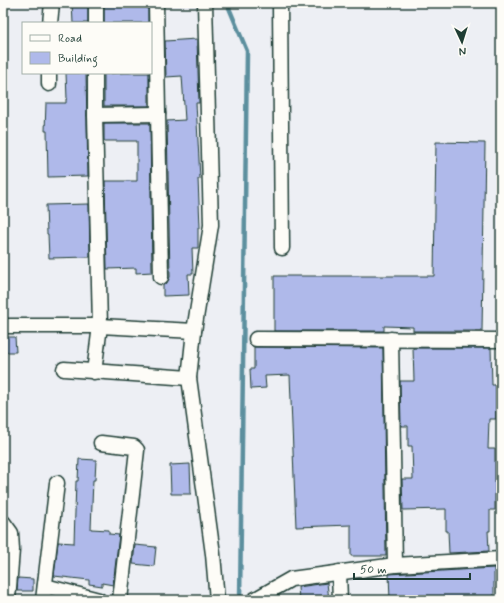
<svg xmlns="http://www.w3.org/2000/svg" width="504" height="603" font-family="Mynerve,sans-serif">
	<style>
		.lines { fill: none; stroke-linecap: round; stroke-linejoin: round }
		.stream { stroke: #5b8f9e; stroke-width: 4.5 }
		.building { fill: #afb9ea; stroke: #1f3d34 }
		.street-casing { stroke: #1f3d34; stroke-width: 17 }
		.street { stroke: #fdfcf7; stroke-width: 14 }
	</style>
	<rect width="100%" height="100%" fill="#edeff4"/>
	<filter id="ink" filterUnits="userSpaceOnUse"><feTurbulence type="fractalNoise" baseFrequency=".025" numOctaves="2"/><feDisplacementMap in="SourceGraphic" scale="8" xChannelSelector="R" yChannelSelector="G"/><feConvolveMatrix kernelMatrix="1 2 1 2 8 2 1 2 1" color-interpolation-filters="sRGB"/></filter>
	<g filter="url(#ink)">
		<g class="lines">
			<path class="stream" d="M227,3L247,51L240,600"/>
		</g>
		<g class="building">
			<path d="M72,3H88V23H73Z"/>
			<rect x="104" y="3" width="44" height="20"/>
			<path d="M197,39L199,103H196L200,179H198L200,227H198V248H192L193,274H188L189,295L163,296V285L166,284L168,281L170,277L167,121L185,120L182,76L166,77L165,41Z"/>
			<path d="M66,73H86L88,176L48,177L47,131H45L46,103H66V99H67Z"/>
			<path d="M124,73H149V106H104V74Z"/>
			<path d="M104,123H150L152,272L136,273V268L107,269L105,181H137V141H104Z"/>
			<path d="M436,142L485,143L482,331H413V327L384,326V331H274V276H434Z"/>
			<path d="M89,204L90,257L49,258L48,234H47L46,205Z"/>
			<path d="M3,337H15L16,352H3Z"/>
			<path d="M254,347L383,348L386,556H351V525L296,527L290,375L265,376L266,388L251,389L250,369H254Z"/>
			<path d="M413,348H491L492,385H496V419H489L488,449H495V510H490V531H488L489,551L449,553L448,531H446V509L403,510L402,479H413L412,446H408V426H401L400,381H414Z"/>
			<path d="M79,459L96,460L95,480H93L91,529L109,530V534L119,535L113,585L102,583V586L89,584V580L54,576L58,542L74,543L76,481H78Z"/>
			<path d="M190,464L191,494H171L170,465Z"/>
			<path d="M135,545L156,547L154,566L133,564Z"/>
			<path d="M494,568V600H390L389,574Z"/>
			<path d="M18,578L33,579V591H17Z"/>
			<path d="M327,583L329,600H299L298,587Z"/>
		</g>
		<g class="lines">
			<defs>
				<g id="street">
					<path d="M156,3L161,277"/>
					<path d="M205,3L211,225L194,331L189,378L213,554L217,600"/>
					<path d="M280,3L282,248"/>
					<path d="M50,23L52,3"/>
					<path d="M96,23V3"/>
					<path d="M49,84V73"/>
					<path d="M95,115L158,114"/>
					<path d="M3,326H100L194,331"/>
					<path d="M256,339L501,340"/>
					<path d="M391,339L395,565"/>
					<path d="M64,369L189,378"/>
					<path d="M94,372L100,326L95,115V73"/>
					<path d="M101,443L134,447L137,450L120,600"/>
					<path d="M3,522L11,533L12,550L8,600"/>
					<path d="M339,572L340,600"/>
					<path d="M45,586L99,600"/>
					<path d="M43,600L57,483"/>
					<path d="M254,600L291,579L395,565L501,559"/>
				</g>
			</defs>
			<use href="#street" class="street-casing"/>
			<use href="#street" class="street"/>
		</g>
	</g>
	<rect width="504" height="603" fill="none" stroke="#fdfcf7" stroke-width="16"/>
	<rect x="8" y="8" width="488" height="587" fill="none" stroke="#1f3d34" stroke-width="1.5" filter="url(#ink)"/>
	<rect x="22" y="22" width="130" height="52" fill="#fdfcf7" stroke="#a4b0a9"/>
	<rect x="30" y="35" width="20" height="6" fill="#fdfcf7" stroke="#a4b0a9"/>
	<text x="58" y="42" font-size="12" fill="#1f3d34">Road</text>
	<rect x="30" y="52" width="20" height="12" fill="#afb9ea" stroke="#a4b0a9"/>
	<text x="58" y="62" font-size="12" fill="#1f3d34">Building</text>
	<g transform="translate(462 42) rotate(176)" stroke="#fdfcf7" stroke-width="3" paint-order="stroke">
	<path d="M0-3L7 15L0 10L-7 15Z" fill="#1f3d34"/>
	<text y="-6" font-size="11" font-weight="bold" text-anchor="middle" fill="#1f3d34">N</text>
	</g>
	<path d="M354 573v6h116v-6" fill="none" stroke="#1f3d34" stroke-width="2"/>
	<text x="360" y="573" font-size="12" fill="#1f3d34" stroke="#fdfcf7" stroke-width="3" paint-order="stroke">50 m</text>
</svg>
